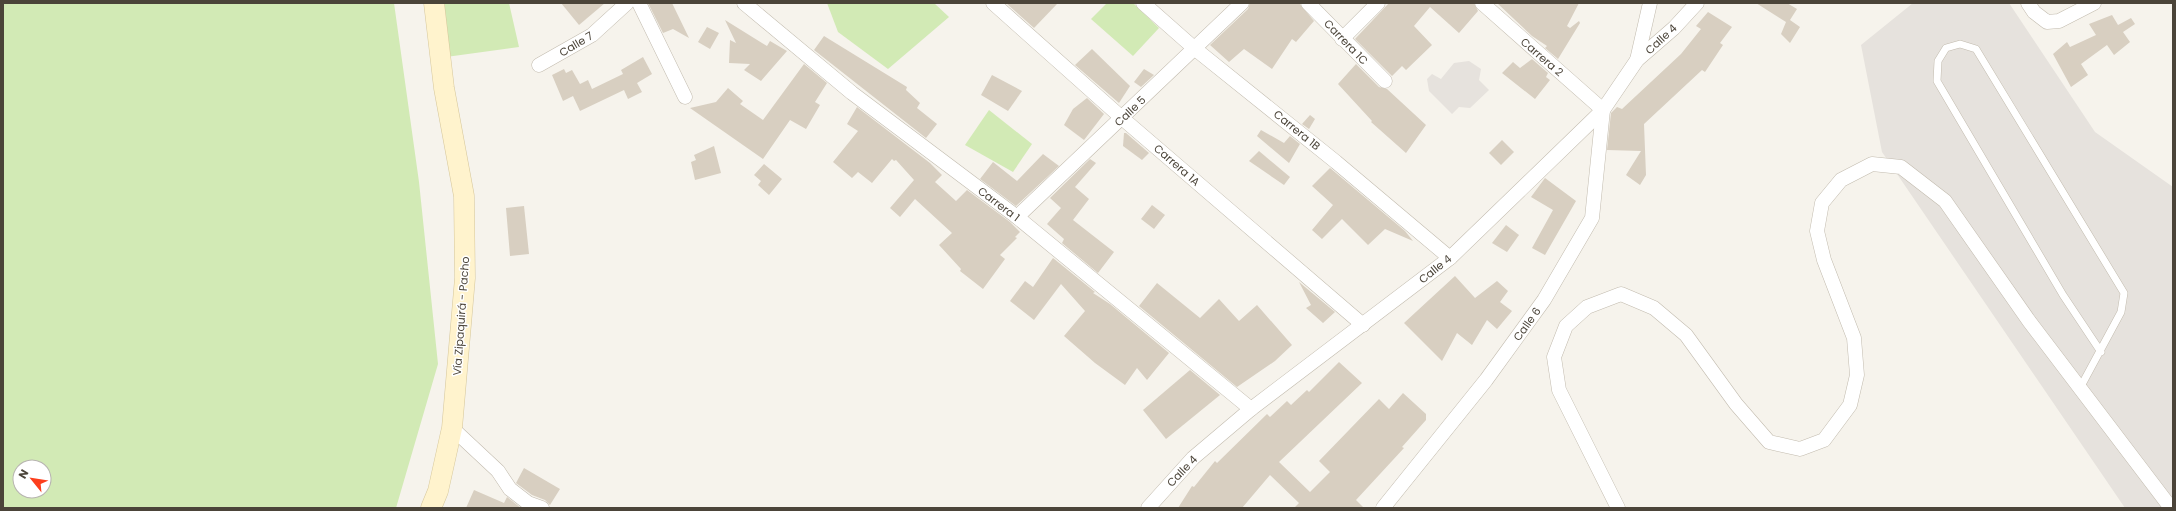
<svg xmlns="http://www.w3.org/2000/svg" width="2176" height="511" font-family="Poppins,sans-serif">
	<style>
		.industrial { fill: #e6e2dd }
		.green { fill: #d2eab5; fill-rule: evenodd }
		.building { fill: #d8cfc1 }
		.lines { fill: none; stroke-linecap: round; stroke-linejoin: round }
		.lane-casing { stroke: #c2bbae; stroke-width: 8 }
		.street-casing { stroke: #c2bbae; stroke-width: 15 }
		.secondary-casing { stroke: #d6c79b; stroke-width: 21 }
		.lane { stroke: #fff; stroke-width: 7 }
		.street { stroke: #fff; stroke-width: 14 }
		.secondary { stroke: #fff3cd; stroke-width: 20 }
		.labels { text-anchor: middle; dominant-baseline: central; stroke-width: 3; stroke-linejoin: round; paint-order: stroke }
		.street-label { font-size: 11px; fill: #4b4439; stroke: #fff }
	</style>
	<rect width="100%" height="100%" fill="#f6f3ec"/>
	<g class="industrial">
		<path d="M1913,3H2009L2095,132L2173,187V508H2125L1882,152L1861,45Z"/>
		<path d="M1469,61L1481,69L1479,80L1489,90L1470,108L1459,107L1452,114L1429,91L1427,79L1432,74L1441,79L1454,63Z"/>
	</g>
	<g class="green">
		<path d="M3,3H394L419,182L438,364L396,508H3ZM20,467H44V491H20Z"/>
		<path d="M437,3H509L519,47L446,57Z"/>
		<path d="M827,3H934L949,17L888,69L838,32Z"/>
		<path d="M1107,3H1133L1159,28L1133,56L1091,19Z"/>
		<path d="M989,110L1032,144L1013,172L965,145Z"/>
	</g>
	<g class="building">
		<path d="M561,3H605L579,25Z"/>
		<path d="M648,3H672L689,38L673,29L663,33Z"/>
		<path d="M1006,3H1058L1034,28Z"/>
		<path d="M1250,3H1299L1314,21L1296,42L1292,39L1272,69L1244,49L1229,62L1210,45L1248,9Z"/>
		<path d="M1389,3H1474L1478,11L1459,33L1430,7L1414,26L1432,45L1406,70L1402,66L1392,76L1355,39Z"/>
		<path d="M1497,3H1579L1567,26L1570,28L1579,21L1580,23L1558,59L1545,48L1547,46L1532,36Z"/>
		<path d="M1756,3H1787L1797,9L1790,20L1800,27L1790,43L1781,34L1786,22Z"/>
		<path d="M1708,12L1732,27L1720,43L1723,45L1705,72L1702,70L1644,124L1646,175L1640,185L1626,175L1641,151L1607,150L1611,113L1617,107L1622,109L1681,54L1701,29L1696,26Z"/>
		<path d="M2112,15L2118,25L2131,18L2135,24L2123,32L2130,42L2114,55L2107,45L2081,64L2088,75L2071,87L2053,54L2067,42L2070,47L2096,35L2089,24Z"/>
		<path d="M725,20L767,46L770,41L787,51L761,81L744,70L750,64L729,63L730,40L736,43Z"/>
		<path d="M707,27L719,33L710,49L698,42Z"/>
		<path d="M824,36L907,87L906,90L920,103L917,108L937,124L926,138L814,50Z"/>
		<path d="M1092,49L1130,86L1119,103L1075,65Z"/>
		<path d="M643,57L652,74L637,83L642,92L628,99L624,90L580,111L573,96L563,101L552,75L564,69L566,73L572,70L580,84L588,80L592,89L623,74L621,70Z"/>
		<path d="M1532,59L1548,73L1546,77L1550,80L1535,99L1502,73L1513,62L1520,68Z"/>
		<path d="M804,64L827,83L815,102L820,105L806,129L790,120L763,159L690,108L716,102L728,88L743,101L740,104L763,120Z"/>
		<path d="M1356,64L1379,87L1387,89L1426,125L1406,153L1371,122L1372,121L1338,84Z"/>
		<path d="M1144,69L1154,75L1141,87L1134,82Z"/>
		<path d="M992,75L1022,91L1008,111L981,95Z"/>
		<path d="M1087,98L1104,114L1084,140L1064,125L1073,109Z"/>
		<path d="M857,107L930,163L942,175L935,182L956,201L967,190L1010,222L1020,232L1015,237L1017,238L1000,255L1005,259L983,289L960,271L961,269L939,245L952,233L915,199L900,217L890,208L914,180L896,160L894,161L892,159L872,183L858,172L852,178L833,162L858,131L847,124Z"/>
		<path d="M1310,115L1315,119L1309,129L1302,124Z"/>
		<path d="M1261,130L1284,143L1290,136L1300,144L1289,163L1257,136Z"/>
		<path d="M1124,133H1126L1149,153L1142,160L1123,146Z"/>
		<path d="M1502,140L1514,152L1501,165L1489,153Z"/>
		<path d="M714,146L721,173L695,180L691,162L696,160L694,155Z"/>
		<path d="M1259,151L1290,177L1284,185L1249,161Z"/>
		<path d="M1043,154L1059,166L1016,206L980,179L993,162L1017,181Z"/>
		<path d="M1090,159L1096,163L1075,187L1089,199L1073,220L1114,252L1098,273L1062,243L1064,239L1047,224L1061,208L1050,198Z"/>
		<path d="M764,164L782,179L769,195L758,185L761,181L754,175Z"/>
		<path d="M1330,168L1405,231L1413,241L1385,229L1368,245L1342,219L1322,239L1312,230L1333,205L1312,186Z"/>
		<path d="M1545,178L1576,201L1545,255L1532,248L1553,210L1531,197Z"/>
		<path d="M1152,205L1165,215L1154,229L1141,219Z"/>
		<path d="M524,206L529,254L510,256L506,208Z"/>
		<path d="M1506,225L1519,235L1507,252L1492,243Z"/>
		<path d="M1053,258L1095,292L1093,293L1110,304L1169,353L1147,380L1137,368L1125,385L1095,363L1064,336L1085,311L1061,284L1034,320L1010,301L1025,281L1033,287Z"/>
		<path d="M1455,276L1475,298L1497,281L1508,291L1500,302L1512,311L1497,329L1487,320L1472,345L1457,333L1442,361L1404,323Z"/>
		<path d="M1299,282L1335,312L1323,323L1306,308L1311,305Z"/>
		<path d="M1157,283L1200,318L1219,299L1239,321L1257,305L1292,345L1275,361L1237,387L1139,306Z"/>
		<path d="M1339,362L1362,383L1279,462L1310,492L1330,472L1319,461L1379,399L1389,409L1403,393L1426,414V420L1402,447L1404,448L1356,500L1364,508H1294L1299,503L1270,475L1242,508H1178L1192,486L1194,487L1215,461L1217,463L1267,414L1270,417L1287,401L1291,405L1307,390L1309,392Z"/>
		<path d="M1190,370L1220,395L1166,439L1143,410Z"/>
		<path d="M524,468L560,489L550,505L545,500L532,495L516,483Z"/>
		<path d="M474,490L504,503L507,497L521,508H466Z"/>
	</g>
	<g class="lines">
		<defs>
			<path id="lane" d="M2080,388L2121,312L2124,293L1976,49L1960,44L1946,48L1938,61L1937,81L2063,295L2101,352"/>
			<g id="street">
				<path d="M639,3L685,97"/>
				<path d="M744,3L852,93L1017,217L1251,409"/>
				<path d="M993,3L1122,118L1363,325"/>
				<path d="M1143,3L1194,48L1336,162L1450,258"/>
				<path d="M1308,3L1385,81"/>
				<path d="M2028,3L2034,12L2047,22L2059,21L2094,3"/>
				<path d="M1342,39L1378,3"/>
				<path d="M1637,60L1650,3"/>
				<path d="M539,65L592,35L627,3"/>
				<path d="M1017,217L1242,3"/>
				<path d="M452,428L498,471L510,489L528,503L542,508"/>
				<path d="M1148,508L1193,458L1251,409L1450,258L1603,110L1637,60L1674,28L1697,3"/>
				<path d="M1383,508L1486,380L1544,300L1592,218L1603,110L1482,3"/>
				<path d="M1618,508L1559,390L1554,357L1566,326L1587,307L1621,294L1654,308L1686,335L1736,404L1769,442L1800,449L1824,440L1850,405L1857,375L1854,338L1824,260L1817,231L1822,203L1841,180L1872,164L1901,167L1945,201L2029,321L2171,508"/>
			</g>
			<path id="secondary" d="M431,508L438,491L452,428L465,278L464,196L444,88L434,3"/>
		</defs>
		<use href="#lane" class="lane-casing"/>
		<use href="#street" class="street-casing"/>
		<use href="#secondary" class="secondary-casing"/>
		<use href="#lane" class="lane"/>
		<use href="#street" class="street"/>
		<use href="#secondary" class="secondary"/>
	</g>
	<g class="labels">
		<g class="street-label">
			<text transform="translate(1661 39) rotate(-43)">Calle 4</text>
			<text transform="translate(1346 42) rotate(46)">Carrera 1C</text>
			<text transform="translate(576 44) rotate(-31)">Calle 7</text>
			<text transform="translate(1542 57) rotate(41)">Carrera 2</text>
			<text transform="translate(1130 111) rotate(-44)">Calle 5</text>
			<text transform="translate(1297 130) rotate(39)">Carrera 1B</text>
			<text transform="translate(1177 165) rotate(41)">Carrera 1A</text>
			<text transform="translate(999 204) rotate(37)">Carrera 1</text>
			<text transform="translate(1435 269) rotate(-39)">Calle 4</text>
			<text transform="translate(461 316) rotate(-86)">Vía Zipaquirá - Pacho</text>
			<text transform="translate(1527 324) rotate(-54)">Calle 6</text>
			<text transform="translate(1182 471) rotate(-46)">Calle 4</text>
		</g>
	</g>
	<rect width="2176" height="511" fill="none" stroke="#4b4439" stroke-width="8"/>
	<g transform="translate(32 479) rotate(300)"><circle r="19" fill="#ffffff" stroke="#b7b4b0"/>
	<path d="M0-3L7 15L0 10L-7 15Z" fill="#fc3f1d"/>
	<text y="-6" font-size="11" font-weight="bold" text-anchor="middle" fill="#4b4439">N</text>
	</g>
</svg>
